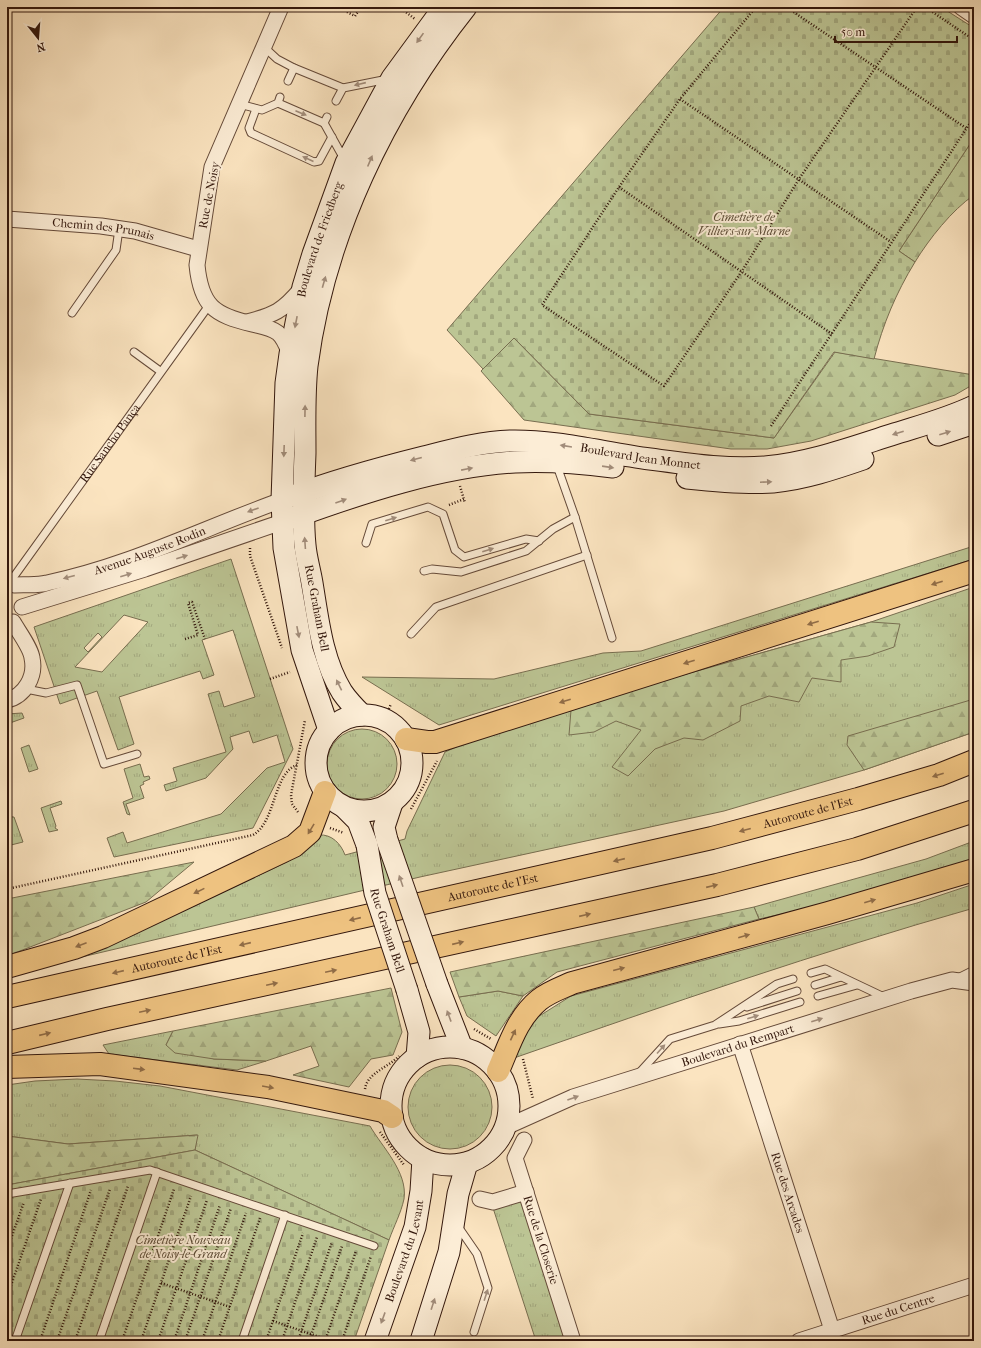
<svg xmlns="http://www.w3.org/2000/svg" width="981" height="1348" font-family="'IM FELL French Canon',serif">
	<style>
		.grass { fill: url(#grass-tufts); stroke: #786e50; fill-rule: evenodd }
		.forest { fill: url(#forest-firs); stroke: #786e50 }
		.cemetery { fill: url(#cemetery-stones); stroke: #786e50 }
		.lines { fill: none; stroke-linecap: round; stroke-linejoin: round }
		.lane-casing { stroke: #654a39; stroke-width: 9 }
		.street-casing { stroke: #654a39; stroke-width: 17 }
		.secondary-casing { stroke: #33170c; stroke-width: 23 }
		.highway-casing { stroke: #33170c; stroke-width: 24 }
		.path { stroke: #33170c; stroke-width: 2.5; stroke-dasharray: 1 2; stroke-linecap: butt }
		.lane { stroke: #fcedd6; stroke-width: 7 }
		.street { stroke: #fcedd6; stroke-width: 15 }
		.secondary { stroke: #fcedd6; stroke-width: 21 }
		.highway { stroke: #eec280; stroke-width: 22 }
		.secondary-bridge-casing { stroke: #33170c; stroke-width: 23; stroke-linecap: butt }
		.secondary-bridge { stroke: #fcedd6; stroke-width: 21 }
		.oneway { fill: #a28d7b }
		.oneway2 { fill: #906c46 }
		.labels { text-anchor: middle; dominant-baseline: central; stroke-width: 4; stroke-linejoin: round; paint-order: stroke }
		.street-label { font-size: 12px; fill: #33170c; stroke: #fcedd6 }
		.park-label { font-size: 12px; font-style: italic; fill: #5c4b35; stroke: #fcedd6 }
	</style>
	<defs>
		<pattern id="grass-tufts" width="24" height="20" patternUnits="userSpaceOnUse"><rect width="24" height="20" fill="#bcc594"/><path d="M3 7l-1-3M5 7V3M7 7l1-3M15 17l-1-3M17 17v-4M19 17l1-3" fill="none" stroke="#a2a87e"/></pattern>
		<pattern id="forest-firs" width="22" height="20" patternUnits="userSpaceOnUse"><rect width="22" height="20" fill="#bcc594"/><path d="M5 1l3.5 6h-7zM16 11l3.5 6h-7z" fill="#a2a87e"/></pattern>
		<pattern id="cemetery-stones" width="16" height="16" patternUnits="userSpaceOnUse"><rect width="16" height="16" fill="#bcc594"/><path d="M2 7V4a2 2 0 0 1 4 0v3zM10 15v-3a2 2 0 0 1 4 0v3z" fill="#a2a87e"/></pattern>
	</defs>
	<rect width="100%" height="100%" fill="#fbe4c0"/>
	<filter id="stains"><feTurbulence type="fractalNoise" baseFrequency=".005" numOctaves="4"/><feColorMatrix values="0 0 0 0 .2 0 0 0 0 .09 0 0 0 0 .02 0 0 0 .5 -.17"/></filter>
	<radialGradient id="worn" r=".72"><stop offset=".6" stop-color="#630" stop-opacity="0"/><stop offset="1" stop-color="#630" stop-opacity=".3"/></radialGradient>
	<g class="grass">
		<path d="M974,546V559L439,725L362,677L494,679L603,653L641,651Z"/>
		<path d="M231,559L293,749L253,828L114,857L107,838L123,832L127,843L221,814L267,768L285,762L277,735L253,743L249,731L230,737L233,749L206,778L166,791L164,785L177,781L173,768L226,752L208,694L219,691L224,707L255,697L233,630L202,640L214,675L203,679L200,671L119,697L134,744L118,750L97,691L60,704L34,627ZM124,615L148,622L102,672L75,667ZM98,633L102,637L88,652L84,648Z"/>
		<path d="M974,587V732L864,770L724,811L420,877L69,960L168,918L287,862L302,853L319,835C332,834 341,844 345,855L405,839L407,831L445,752L481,736L598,699L871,622Z"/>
		<path d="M22,713L24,718L7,724V714Z"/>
		<circle cx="362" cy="764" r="35"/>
		<path d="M29,745L38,769L29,772L21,748Z"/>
		<path d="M140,764L144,777L149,776L150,779L143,782L144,784L140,786L144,798L126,804L130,815L127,814L123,802L133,798L124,769Z"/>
		<path d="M61,801L62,804L50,808L56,826L55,828L58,830L49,832L41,808Z"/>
		<path d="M7,804L12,817H14L23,842L7,846Z"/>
		<path d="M974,841V860L833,903L759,919L754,907L926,859Z"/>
		<path d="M974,884V908C819,952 666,1005 514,1058L533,1020L571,996L917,903Z"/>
		<path d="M498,991L523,996L496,1036L467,1016L459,997Z"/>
		<path d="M173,1031L166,1045L214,1059L266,1061L237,1070L109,1054L103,1045Z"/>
		<circle cx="450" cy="1107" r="42"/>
		<path d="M77,1079L115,1081L160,1086L370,1126C382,1147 408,1172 404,1199C401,1213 394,1226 389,1240L195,1150L197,1135L68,1144L7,1136V1085L35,1081Z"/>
		<path d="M521,1197L566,1341H536L494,1211L493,1206Z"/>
	</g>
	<g class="forest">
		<path d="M974,138V195C952,210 929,239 915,262L899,251Z"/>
		<path d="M514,338L589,414L774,438L835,352L974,375V384L955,395L811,441L767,449H731L524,420L481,371Z"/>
		<path d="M871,622L900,624L894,647L868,656L841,660V682L812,678L799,702L769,696L741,706L740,721L703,740L684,738L655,749L628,776L612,767L641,730L616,721L594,732L569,735L571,710L598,699Z"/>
		<path d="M974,699V732L864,770L847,745L848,736Z"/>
		<path d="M194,862L146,902L7,956V899Z"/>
		<path d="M754,907L759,919L557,972L523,996L498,991L459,997L450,972Z"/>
		<path d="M391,988L402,1032L393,1055L371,1059L349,1087L293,1075L319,1066L311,1046L266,1061L214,1059L175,1053L166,1045L173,1031Z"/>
		<path d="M198,1135L195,1150L7,1185V1136L68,1144Z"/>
	</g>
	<g class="cemetery">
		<path d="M724,7H941L974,28V138L899,251L915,262C896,293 883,324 874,359L834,352L774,438L589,414L514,338L483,369L447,330Z"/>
		<path d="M195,1150L389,1240L354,1341H7V1185Z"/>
	</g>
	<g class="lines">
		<defs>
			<g id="lane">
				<path d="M263,46L277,59L294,68L288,81"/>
				<path d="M294,68L343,88"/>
				<path d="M336,101L343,88L388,79"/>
				<path d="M278,103L324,123"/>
				<path d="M239,104L262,110L278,103L280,97"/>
				<path d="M256,109L249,128L251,133L314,162L319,161L332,137"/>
				<path d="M327,117L324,123L344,159"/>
				<path d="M72,313L116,250L119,229"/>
				<path d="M134,352L160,371"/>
				<path d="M556,463L575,517L612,638"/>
				<path d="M366,543L372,524L428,507L443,514L455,550L464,557L526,539L539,541"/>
				<path d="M424,571L432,569L461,572L526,551L553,529L575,517"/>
				<path id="s1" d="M10,582L210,304"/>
				<path d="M411,634L436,607L587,555"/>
				<path d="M26,689L46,693L77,685L104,764L137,754"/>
				<path d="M811,973L825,969L884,997"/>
				<path d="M958,978L974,970"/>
				<path d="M815,985L841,977"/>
				<path d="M818,996L857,985"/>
				<path d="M747,1007L797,991"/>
				<path d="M719,1024L739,1021L800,1002"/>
				<path d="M639,1073L670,1039L715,1025L777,984L793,979"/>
				<path d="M7,1194L150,1170L374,1246"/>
				<path d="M457,1225L477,1254L488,1288L474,1332"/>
				<path d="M832,1330L834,1341"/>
				<path d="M15,1341L70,1183"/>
				<path d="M99,1341L157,1172"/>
				<path d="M242,1341L285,1215"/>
			</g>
			<g id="street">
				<path d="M281,7L212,167L197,265C201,306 214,315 252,324C260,326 270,327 278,333C284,338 287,347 290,354"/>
				<path d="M961,7L974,16"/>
				<path id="s2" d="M7,219L101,226L135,231L198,249"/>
				<path d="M247,322C274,315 283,311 301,289"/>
				<path id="s3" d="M14,585C25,584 37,586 47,583C129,566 204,528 282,500"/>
				<path d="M22,607L145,569L282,522"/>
				<path d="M7,700C25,696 36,676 32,658C31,648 18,631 13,622"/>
				<path id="s4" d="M740,1044L832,1330"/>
				<path id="s5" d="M506,1127L573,1097L911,991L952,980L974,983"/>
				<path id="s6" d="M524,1140L515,1158L573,1341"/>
				<path d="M480,1199L493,1202L526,1192"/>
				<path id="s7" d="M799,1341L974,1285"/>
			</g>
			<g id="secondary">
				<path d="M938,435L974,423"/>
				<path d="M687,478C715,481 745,484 773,482C804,479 834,469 863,459"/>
				<path id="s8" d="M293,496C336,480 380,468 424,457C452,450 481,442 510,441C557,440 604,453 650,459C688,464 727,470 765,467C809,463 850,448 891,435C919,426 947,419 974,406"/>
				<path d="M292,518C361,493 442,466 515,462C548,460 581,463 613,467"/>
				<path d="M362,715C355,708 348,701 342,692C322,660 318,619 312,583C310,570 306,558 305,545C302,515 304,483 305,453C305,424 304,395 307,366C324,235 385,109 466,7"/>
				<circle cx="364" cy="763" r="48"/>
				<path id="s9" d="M329,730L302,650L284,548L282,500L286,383L290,354L303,287L313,254L346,163L392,78L444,7"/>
				<path d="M345,808L358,821L367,845"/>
				<path d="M387,840L384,827L392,803"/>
				<path d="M437,984L462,1048"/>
				<path d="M407,990L419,1032L417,1057"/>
				<circle cx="450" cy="1106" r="59"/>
				<path id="s10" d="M375,1341L415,1227L421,1191L423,1159"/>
				<path d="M421,1341L449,1252L458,1194L467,1163"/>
			</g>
			<g id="highway">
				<path d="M406,739L427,742H435L974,571"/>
				<path d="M7,967L74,948L103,937L294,846L310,832L325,792"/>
				<path id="s11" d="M7,997L712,838L858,799L939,775L974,761"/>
				<path d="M7,1043L107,1019L717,885L857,849L974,811"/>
				<path d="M7,1067L100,1064L268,1087L383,1111L392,1117"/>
				<path d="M498,1071C509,1046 517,1018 539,1000C549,992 561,988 572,983L828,913L974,870"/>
			</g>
		</defs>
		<use href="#lane" class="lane-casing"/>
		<use href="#street" class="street-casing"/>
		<use href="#secondary" class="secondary-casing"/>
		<use href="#highway" class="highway-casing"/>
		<g class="path">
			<path d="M399,7L415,19"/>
			<path d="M756,7L680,99L619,187L542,305L664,386L742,271L799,179L917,7"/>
			<path d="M786,7L966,128"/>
			<path d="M925,7L974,40"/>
			<path d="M347,12L355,16L361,7"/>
			<path d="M680,99L891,242"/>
			<path d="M619,187L832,334"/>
			<path d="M771,426L974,117"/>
			<path d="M460,486L465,503"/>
			<path d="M449,505L464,499"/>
			<path d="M250,548V556L282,648"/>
			<path d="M185,639L198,635L188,603L192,602L205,639"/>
			<path d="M270,679L290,672"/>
			<path d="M384,720L391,704"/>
			<path d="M411,809L437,761"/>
			<path d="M298,812L292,804L291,795L305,720"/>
			<path d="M330,828L344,833"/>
			<path d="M7,889L253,835C276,822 273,773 297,765"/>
			<path d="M474,1029L491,1039"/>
			<path d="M523,1059L533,1099"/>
			<path d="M365,1089C367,1073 389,1067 399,1056"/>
			<path d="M380,1132L404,1165"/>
			<path d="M7,1250L24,1202"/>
			<path d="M161,1283L230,1307"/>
			<path d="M7,1297L41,1199"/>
			<path d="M273,1321L331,1341"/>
			<path d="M40,1341L91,1190"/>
			<path d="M57,1341L110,1189"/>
			<path d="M75,1341L128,1186"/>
			<path d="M122,1341L174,1189"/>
			<path d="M141,1341L191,1196"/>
			<path d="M158,1341L207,1200"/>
			<path d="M174,1341L220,1205"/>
			<path d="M185,1341L231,1208"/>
			<path d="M202,1341L246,1213"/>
			<path d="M218,1341L260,1218"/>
			<path d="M266,1341L303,1233"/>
			<path d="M282,1341L317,1237"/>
			<path d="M298,1341L332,1242"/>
			<path d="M309,1341L342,1246"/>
			<path d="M325,1341L356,1251"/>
			<path d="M342,1341L371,1256"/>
		</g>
		<use href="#lane" class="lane"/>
		<use href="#street" class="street"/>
		<use href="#secondary" class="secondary"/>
		<use href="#highway" class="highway"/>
		<defs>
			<g id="secondary-bridge">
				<path d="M387,840L437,984"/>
				<path id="s12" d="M367,845L375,893L407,990"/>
			</g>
		</defs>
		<use href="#secondary-bridge" class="secondary-bridge-casing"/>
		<use href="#secondary-bridge" class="secondary-bridge"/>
	</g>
	<defs><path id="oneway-solid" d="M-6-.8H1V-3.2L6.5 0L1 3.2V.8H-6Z"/></defs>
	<g class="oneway">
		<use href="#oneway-solid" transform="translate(420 38) rotate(125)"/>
		<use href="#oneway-solid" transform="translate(360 84) rotate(167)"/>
		<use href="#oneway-solid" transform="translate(301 113) rotate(23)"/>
		<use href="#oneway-solid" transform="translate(308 159) rotate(-156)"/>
		<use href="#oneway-solid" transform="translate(370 161) rotate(-67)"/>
		<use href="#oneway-solid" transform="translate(324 282) rotate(-74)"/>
		<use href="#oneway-solid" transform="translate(296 322) rotate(101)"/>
		<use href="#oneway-solid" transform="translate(305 411) rotate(-89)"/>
		<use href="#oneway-solid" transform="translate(898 433) rotate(162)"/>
		<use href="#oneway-solid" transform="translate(945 433) rotate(-18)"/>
		<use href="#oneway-solid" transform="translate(566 446) rotate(-171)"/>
		<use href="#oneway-solid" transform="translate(284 451) rotate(92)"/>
		<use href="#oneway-solid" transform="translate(416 459) rotate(165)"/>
		<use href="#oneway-solid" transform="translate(608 467) rotate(8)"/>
		<use href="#oneway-solid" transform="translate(467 469) rotate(-11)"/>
		<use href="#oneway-solid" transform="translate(766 482) rotate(-2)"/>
		<use href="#oneway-solid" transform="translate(341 501) rotate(-20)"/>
		<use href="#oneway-solid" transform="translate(253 510) rotate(160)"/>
		<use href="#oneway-solid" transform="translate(391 519) rotate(-17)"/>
		<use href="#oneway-solid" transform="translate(305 543) rotate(-94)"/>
		<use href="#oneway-solid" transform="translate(488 550) rotate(-17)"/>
		<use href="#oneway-solid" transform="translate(182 557) rotate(-18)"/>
		<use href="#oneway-solid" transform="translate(126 575) rotate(-17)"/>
		<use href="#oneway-solid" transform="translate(69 577) rotate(165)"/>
		<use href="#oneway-solid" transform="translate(298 632) rotate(79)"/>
		<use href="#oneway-solid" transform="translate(339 685) rotate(-116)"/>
		<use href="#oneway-solid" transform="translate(401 881) rotate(-109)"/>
		<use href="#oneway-solid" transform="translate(449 1016) rotate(-110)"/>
		<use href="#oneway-solid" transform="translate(753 1017) rotate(-17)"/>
		<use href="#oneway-solid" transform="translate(817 1020) rotate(-17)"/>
		<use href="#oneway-solid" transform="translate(661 1049) rotate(-48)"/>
		<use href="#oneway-solid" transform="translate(573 1098) rotate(-20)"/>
		<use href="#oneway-solid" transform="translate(486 1295) rotate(-72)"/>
		<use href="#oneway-solid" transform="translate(433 1304) rotate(-72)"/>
		<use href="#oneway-solid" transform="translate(383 1318) rotate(110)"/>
	</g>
	<g class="oneway2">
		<use href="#oneway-solid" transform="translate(937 583) rotate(162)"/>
		<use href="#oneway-solid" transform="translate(813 623) rotate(163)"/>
		<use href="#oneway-solid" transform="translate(689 662) rotate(162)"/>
		<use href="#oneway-solid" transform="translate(565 701) rotate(163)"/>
		<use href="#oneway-solid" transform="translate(938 775) rotate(162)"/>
		<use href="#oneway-solid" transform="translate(311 829) rotate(121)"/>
		<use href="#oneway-solid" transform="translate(745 830) rotate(165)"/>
		<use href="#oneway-solid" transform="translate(619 860) rotate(167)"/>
		<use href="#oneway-solid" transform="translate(712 886) rotate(-13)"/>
		<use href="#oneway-solid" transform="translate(199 891) rotate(154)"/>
		<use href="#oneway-solid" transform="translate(870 901) rotate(-16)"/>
		<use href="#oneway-solid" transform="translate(585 915) rotate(-13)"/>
		<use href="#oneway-solid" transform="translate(355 919) rotate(167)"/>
		<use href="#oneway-solid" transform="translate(744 936) rotate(-16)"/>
		<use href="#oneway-solid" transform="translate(458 943) rotate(-13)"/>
		<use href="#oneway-solid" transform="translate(245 944) rotate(167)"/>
		<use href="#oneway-solid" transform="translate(81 945) rotate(159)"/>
		<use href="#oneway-solid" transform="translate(619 969) rotate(-14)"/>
		<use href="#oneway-solid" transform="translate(331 971) rotate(-12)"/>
		<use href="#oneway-solid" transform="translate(118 972) rotate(167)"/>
		<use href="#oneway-solid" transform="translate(272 984) rotate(-12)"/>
		<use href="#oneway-solid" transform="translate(145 1011) rotate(-12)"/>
		<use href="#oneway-solid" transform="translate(45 1034) rotate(-13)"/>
		<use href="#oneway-solid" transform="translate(513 1035) rotate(-65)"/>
		<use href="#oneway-solid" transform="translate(139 1069) rotate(7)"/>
		<use href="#oneway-solid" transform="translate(268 1087) rotate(10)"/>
	</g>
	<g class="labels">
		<g class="street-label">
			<text transform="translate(209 195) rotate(-79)">Rue de Noisy</text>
			<text stroke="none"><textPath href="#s2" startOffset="97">Chemin des Prunais</textPath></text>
			<text stroke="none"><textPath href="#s9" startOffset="501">Boulevard de Friedberg</textPath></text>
			<text stroke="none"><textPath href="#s1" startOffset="171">Rue Sancho Pança</textPath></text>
			<text stroke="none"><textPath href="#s8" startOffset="356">Boulevard Jean Monnet</textPath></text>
			<text stroke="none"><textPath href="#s3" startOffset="141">Avenue Auguste Rodin</textPath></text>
			<text transform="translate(317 608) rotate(79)">Rue Graham Bell</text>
			<text stroke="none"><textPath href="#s11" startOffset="822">Autoroute de l’Est</textPath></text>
			<text stroke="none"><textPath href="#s11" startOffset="498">Autoroute de l’Est</textPath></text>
			<text stroke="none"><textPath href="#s12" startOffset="88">Rue Graham Bell</textPath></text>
			<text stroke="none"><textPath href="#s11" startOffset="174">Autoroute de l’Est</textPath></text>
			<text stroke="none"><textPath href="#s5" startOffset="246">Boulevard du Rempart</textPath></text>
			<text stroke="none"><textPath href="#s4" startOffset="156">Rue des Arcades</textPath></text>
			<text stroke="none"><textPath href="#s6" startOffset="106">Rue de la Closerie</textPath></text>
			<text stroke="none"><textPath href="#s10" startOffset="95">Boulevard du Levant</textPath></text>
			<text stroke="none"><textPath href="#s7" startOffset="104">Rue du Centre</textPath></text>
		</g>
		<g class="park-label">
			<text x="744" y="217">Cimetière de<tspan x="744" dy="14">Villiers-sur-Marne</tspan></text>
			<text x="183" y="1240">Cimetière Nouveau<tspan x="183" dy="14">de Noisy-le-Grand</tspan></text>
		</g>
	</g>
	<rect width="981" height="1348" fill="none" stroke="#fbe4c0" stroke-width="24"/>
	<rect x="8" y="8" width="965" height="1332" fill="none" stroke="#33170c" stroke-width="2"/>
	<rect x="12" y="12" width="957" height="1324" fill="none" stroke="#33170c"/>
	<g transform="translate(38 38) rotate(163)" stroke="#fcedd6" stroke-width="3" paint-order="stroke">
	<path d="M0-3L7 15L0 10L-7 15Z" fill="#33170c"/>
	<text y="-6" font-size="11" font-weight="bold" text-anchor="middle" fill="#33170c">N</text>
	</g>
	<path d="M835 36v6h122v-6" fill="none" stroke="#33170c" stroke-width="2"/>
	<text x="841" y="36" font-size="12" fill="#33170c" stroke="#fcedd6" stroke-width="3" paint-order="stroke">50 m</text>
	<rect width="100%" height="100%" filter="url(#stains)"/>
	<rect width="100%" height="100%" fill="url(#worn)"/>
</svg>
